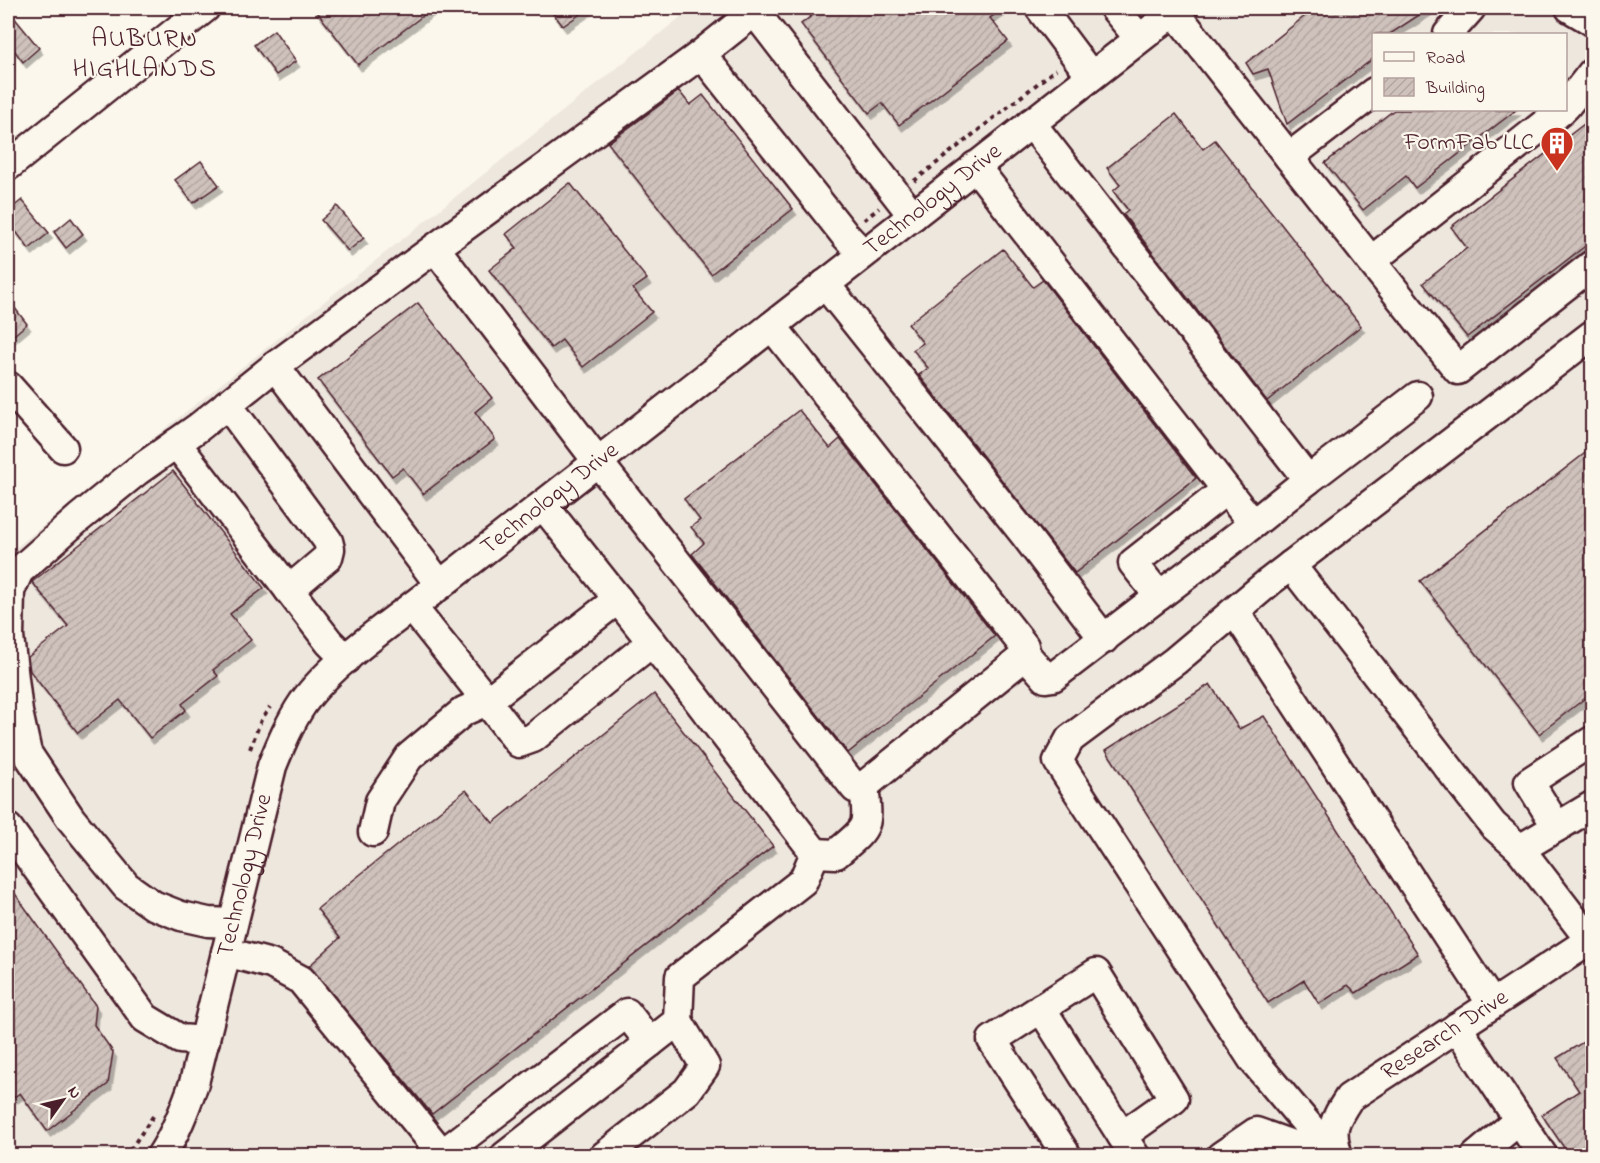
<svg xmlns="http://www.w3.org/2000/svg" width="1600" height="1163" font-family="'Indie Flower',sans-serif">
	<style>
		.built { fill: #eee7de; fill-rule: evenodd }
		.building { fill: url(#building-hatch); stroke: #4a1f2b; stroke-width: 1.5; filter: url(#shadow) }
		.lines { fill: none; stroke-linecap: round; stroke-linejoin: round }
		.minor-casing { stroke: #4a1f2b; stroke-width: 33 }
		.path { stroke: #4a1f2b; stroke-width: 4; stroke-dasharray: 4.5 4.5; stroke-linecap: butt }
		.minor { stroke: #fbf7ec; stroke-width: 28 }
		.labels { text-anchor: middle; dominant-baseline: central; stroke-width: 4.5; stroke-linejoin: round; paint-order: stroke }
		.poi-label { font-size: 24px; fill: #4a1f2b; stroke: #fbf7ec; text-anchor: end }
		.street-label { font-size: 24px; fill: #4a1f2b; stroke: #fbf7ec }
		.neighbourhood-label { font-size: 26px; letter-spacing: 1.5px; fill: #4a1f2b; stroke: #fbf7ec }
	</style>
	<defs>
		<pattern id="building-hatch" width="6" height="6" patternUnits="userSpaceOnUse" patternTransform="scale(1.5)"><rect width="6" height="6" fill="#cfc2bc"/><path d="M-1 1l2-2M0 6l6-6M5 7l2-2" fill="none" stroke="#b3a6a2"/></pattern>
		<filter id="shadow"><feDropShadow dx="3.5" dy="6" stdDeviation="0" flood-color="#0004"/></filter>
	</defs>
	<rect width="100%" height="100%" fill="#fbf7ec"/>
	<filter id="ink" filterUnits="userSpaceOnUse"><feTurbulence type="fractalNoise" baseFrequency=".0167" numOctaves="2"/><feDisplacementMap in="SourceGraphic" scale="12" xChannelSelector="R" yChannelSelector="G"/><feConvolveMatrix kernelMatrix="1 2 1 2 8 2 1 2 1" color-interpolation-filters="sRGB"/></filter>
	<g filter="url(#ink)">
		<path class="built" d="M692,8H1592V1155L8,1156V554ZM1374,34H1566V110H1374Z"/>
		<g class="building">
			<path d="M314,8H433L358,65Z"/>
			<path d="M549,8H589L563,26Z"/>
			<path d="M822,8H1004L990,18L1008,41L899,125L882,103L869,113L801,24Z"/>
			<path d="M1315,8H1430L1390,34H1374V58L1287,124L1268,69L1253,74L1246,63Z"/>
			<path d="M8,10L39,48L23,62L8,42Z"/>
			<path d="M274,30L296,61L276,75L254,45Z"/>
			<path d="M679,91L690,105L703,95L793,209L711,274L608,143Z"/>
			<path d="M1394,110H1516L1415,188L1406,176L1363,210L1325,163Z"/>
			<path d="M1176,114L1203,149L1215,140L1361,326L1267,401L1123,214L1128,210L1113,191L1120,185L1107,168Z"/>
			<path d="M1593,117V240L1467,337L1423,283L1467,248L1451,227Z"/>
			<path d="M201,161L219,185L193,203L175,180Z"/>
			<path d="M570,183L647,279L633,289L652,312L583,367L562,340L551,348L489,270L517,248L506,234Z"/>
			<path d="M22,200L49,233L29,249L8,221V211Z"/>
			<path d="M337,206L364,238L348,251L321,220Z"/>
			<path d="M71,218L83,234L66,248L54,232Z"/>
			<path d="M1003,249L1033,287L1043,280L1196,478L1075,573L919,375L928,368L913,350L923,343L908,324Z"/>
			<path d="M8,299L27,324L8,340Z"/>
			<path d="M418,303L492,398L475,412L495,439L423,494L403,468L392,476L318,380Z"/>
			<path d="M799,410L830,448L840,439L995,636L848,753L692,554L704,543L691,527L700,520L684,499Z"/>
			<path d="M1593,447V692L1539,734L1420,581Z"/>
			<path d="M173,471L264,588L230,614L251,640L213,670L218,676L182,704L186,710L150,738L120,700L78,733L30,671L28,657L68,626L32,582Z"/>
			<path d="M1210,684L1239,729L1264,716L1418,954L1356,993L1348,985L1319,1004L1304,980L1268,1003L1106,750Z"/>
			<path d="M654,694L773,846L432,1114L309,966L340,938L317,909L466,790L493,823Z"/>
			<path d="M8,884L96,1006L94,1025L113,1052L108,1084L47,1131L20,1093L14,1097L8,1087Z"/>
			<path d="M1593,1036V1155H1569L1542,1115L1579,1091L1557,1058Z"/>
		</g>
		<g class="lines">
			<defs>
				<g id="minor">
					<path d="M1040,8L1091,76"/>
					<path d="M1114,8L1139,38"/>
					<path d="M1570,8L1592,21"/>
					<path d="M754,11L913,216"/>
					<path d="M1174,11L1289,157L1374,92"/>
					<path d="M1448,34L1471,8"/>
					<path d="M700,55L759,8"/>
					<path d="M1566,106L1592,73"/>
					<path d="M1031,123L1308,480L1418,396"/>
					<path d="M1289,157L1371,261L1562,110"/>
					<path d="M8,166L205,8"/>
					<path d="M975,166L1253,524L1053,677L1046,678L1026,655"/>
					<path d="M435,248L700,55L703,56L845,235L863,254"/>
					<path d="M1371,261L1458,370L1592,265"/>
					<path d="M825,284L1025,535L1104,639"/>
					<path d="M8,386L63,448"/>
					<path d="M227,404L328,541L330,549L328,557L289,590"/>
					<path d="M176,443L329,642L346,659"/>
					<path d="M1253,524L1308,480"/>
					<path d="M1291,565L1493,825L1520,849"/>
					<path d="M440,585L275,366L435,248L598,462L855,788L864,786L1026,655L1024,646L772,326"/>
					<path d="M1159,596L1133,563L1226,490"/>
					<path d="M412,607L487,701L618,599"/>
					<path d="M1235,611L1492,1004"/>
					<path d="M1557,827L1592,806"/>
					<path d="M8,828L145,1018L180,1039L205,1041"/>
					<path d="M373,832L380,801L409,757L464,711L487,701L519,743L533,738L652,642"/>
					<path d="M815,853L836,854C869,826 869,829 864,786"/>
					<path d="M233,923L208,922L181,916L153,905L126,886L71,819L27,753L18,712L9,637L10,591L19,571L79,518L137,471L199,427L275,366"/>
					<path d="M1590,940L1520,849L1557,827L1529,782L1592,741"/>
					<path d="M226,952L271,964L301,980L444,1156"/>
					<path d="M1041,1008L1122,1136"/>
					<path d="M1457,1027L1543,1156"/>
					<path d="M442,1154L627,1013L650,1043"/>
					<path id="s1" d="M161,1156C176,1133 185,1108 194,1083L272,766C281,744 290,722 303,703C335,659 397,619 440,585L1179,8"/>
					<path d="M505,1156L678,1021L680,977L803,881L815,853L694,695L543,505"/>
					<path d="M604,1156L687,1091L705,1066L678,1021"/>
					<path d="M1067,1156L992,1040L1096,973L1174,1099L1122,1136L1135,1156"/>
					<path d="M1221,1156L1256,1132L1323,1156"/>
					<path d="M1334,1156L1253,1060L1058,761L1070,739L1175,661L1269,582L1592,335"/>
					<path id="s2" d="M1338,1156C1329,1128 1334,1121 1349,1098L1592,939"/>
					<path d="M1476,1156L1519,1120"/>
				</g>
			</defs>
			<use href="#minor" class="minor-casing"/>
			<g class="path">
				<path d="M914,181L1056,69"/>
				<path d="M864,220L879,208"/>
				<path d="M250,749L261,720L270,707"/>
				<path d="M124,1156L130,1150L154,1115"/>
			</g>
			<use href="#minor" class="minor"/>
		</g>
	</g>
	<defs>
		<symbol id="building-pin" viewBox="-11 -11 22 30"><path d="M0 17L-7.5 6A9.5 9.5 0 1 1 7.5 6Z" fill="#c8321e" stroke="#fbf7ec"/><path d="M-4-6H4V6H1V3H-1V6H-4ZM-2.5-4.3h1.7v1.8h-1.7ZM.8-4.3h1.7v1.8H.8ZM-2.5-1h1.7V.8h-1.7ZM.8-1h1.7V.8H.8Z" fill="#fff"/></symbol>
	</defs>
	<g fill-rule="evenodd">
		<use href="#building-pin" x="1538" y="124" width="38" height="52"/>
	</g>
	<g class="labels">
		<g class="poi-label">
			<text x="1534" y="143">FormFab LLC</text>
		</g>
		<g class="street-label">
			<text stroke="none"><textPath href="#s1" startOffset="1284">Technology Drive</textPath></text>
			<text stroke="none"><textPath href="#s1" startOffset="798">Technology Drive</textPath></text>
			<text stroke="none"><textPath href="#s1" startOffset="294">Technology Drive</textPath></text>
			<text stroke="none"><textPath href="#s2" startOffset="177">Research Drive</textPath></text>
		</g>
		<g class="neighbourhood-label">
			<text x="145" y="40">AUBURN<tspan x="145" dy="30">HIGHLANDS</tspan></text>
		</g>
	</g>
	<rect width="1600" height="1163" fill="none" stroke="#fbf7ec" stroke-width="30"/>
	<rect x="15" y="15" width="1570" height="1133" fill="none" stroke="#4a1f2b" stroke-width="2" filter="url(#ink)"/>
	<rect x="1372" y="33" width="195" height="78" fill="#fbf7ec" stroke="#b4a19f" stroke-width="1.5"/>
	<rect x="1384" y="52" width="30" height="9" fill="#fbf7ec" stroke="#b4a19f" stroke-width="1.5"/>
	<text x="1426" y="63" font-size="18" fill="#4a1f2b">Road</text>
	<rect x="1384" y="78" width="30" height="18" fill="url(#building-hatch)" stroke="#b4a19f" stroke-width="1.5"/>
	<text x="1426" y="93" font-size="18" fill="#4a1f2b">Building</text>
	<g transform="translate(63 1100) rotate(56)" stroke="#fbf7ec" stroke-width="4.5" paint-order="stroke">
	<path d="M0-4.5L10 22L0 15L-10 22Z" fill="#4a1f2b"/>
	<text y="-9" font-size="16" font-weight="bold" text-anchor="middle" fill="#4a1f2b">N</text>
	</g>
</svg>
